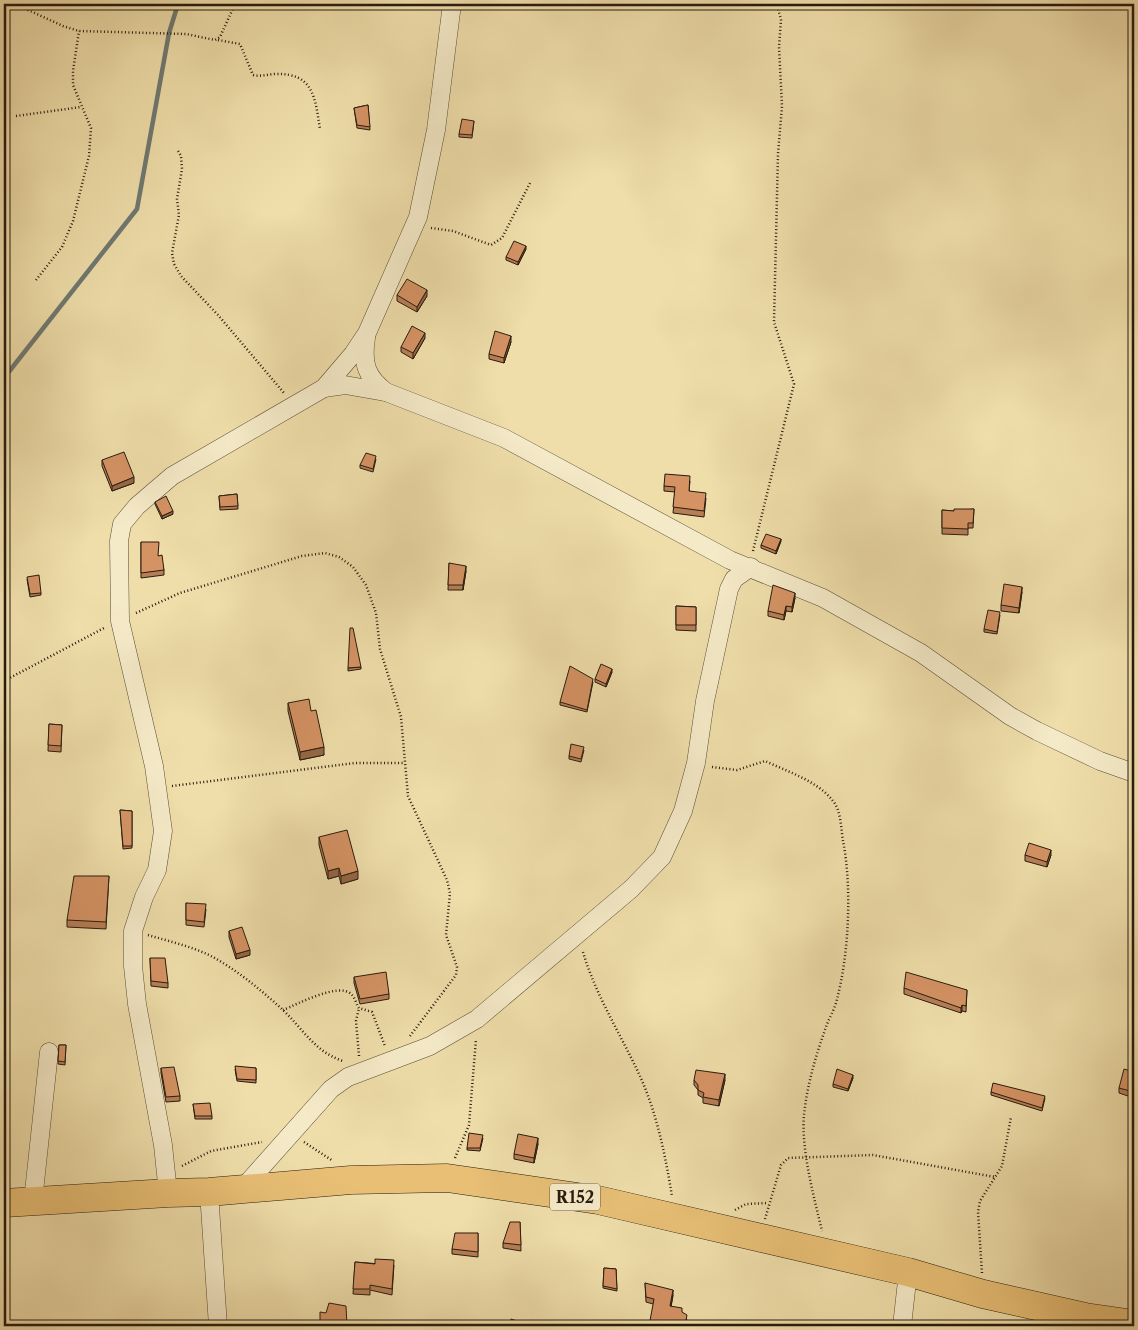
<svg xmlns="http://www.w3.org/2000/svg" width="1138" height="1330" font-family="'Libre Caslon Text',serif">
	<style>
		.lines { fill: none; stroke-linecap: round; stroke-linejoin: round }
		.stream { stroke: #6f7a73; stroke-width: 4.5 }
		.minor-casing { stroke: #594c36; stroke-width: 19 }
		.primary-casing { stroke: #271b0f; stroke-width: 29 }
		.path { stroke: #271b0f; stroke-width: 2.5; stroke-dasharray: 1 2.5; stroke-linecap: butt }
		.minor { stroke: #f5eac8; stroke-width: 18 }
		.primary { stroke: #e8bf75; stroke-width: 28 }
		.wall { fill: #b77e56; stroke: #271b0f }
		.shaded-wall { fill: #956746; stroke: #271b0f }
		.building { fill: #d59364; stroke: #271b0f }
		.labels { text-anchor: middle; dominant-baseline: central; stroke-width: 4; stroke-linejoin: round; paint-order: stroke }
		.shield { fill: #f5eac8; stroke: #655946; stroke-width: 1 }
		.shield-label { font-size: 16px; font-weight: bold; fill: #271b0f }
	</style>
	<rect width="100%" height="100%" fill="#efdeaa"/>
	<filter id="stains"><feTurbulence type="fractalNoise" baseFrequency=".004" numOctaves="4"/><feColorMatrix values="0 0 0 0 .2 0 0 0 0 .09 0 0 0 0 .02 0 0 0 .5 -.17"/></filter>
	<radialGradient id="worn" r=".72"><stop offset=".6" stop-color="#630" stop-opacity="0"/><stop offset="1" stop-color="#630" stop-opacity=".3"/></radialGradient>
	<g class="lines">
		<path class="stream" d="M4,378L137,209L169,33L178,4"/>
		<defs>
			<g id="minor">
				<path d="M366,338C362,363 366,377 386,392L504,438L730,560L823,598L921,653L1010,716L1037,731L1100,761L1134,773"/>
				<path d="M324,388L345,385L385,392"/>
				<path d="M242,1189L331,1089L348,1077L430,1046L477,1019L631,889L662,857L683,811L696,763L705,701L729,589L734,579L751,567"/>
				<path d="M209,1192L218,1326"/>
				<path d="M168,1193L163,1145L137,1004L133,966V931L144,897L157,870L163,831L154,766L120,621L119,541L122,524L137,506L172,476L324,388L353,354L367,333L418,217L436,130L452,4"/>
				<path d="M33,1201L49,1052"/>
				<path d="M902,1326L908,1272"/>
			</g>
			<path id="primary" d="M4,1203L168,1193L209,1192L351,1180L447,1178L598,1200L908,1272L983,1294L1085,1317L1134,1324"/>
		</defs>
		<use href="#minor" class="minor-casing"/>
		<use href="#primary" class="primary-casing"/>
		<g class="path">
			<path d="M15,4L63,26L79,31L186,34L215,40L220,37L235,4"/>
			<path d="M218,40L240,44L253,75C261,77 268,74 276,74C314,73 315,98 320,129"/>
			<path d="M16,116L81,107"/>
			<path d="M178,151L181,156L182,169L177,199L179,215L172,253L174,264L181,276L218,315L284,393"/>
			<path d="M431,228L453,231L491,245L502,238L530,183"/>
			<path d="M36,280L62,247L73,221L89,156L91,128L73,85V71L79,31"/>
			<path d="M753,551L794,384L774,322L778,154L782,106L779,47L781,20L777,4"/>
			<path d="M136,613L180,593L302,556L325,553L339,557L353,567L366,585L376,613L380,649L401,717L408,796L447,880L450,893L446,935L457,967L456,975L410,1036"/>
			<path d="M4,681L104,628"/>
			<path d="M712,767L737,770L765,761C786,771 818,781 833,801C841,810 841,829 843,841C852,886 849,954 837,999C835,1009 829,1018 826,1027C816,1055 807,1085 804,1115C801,1150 814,1197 822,1231"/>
			<path d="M172,786L355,763H404"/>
			<path d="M148,935C168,941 190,946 209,955C236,969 261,990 283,1010C303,1029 315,1052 343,1061"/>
			<path d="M583,952C596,996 620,1033 639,1074C657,1113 665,1154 672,1196"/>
			<path d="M283,1010C298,1004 339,982 351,994C355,997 356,1004 359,1008L372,1012L385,1046"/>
			<path d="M359,1056L356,1021L359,1008"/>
			<path d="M304,1142L333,1161"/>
			<path d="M455,1158L469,1125L476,1039"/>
			<path d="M182,1166L211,1151L262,1142"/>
			<path d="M735,1210L746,1204L768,1203"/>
			<path d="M765,1219L781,1165L788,1158L873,1155L995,1177"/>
			<path d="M982,1273L978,1212L980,1201L1002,1166L1011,1117"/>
		</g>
		<use href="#minor" class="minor"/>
		<use href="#primary" class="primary"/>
	</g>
	<g class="wall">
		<path d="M368,105L370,130L357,128L354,108Z"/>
		<path d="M474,121L472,138L459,137V134Z"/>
		<path d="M526,249L518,265L506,260V257Z"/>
		<path d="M397,295L427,296L417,312L397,301Z"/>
		<path d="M425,338L413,359L401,352V347Z"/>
		<path d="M511,342L504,363L489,359V354Z"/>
		<path d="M376,459L373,472L360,468V465Z"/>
		<path d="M102,460L134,483L112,491L102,466Z"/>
		<path d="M690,481L689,491L706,498L704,517L673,513L675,492L664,491V486Z"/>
		<path d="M237,494L238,509L220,510L219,496Z"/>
		<path d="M155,502L173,514L162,519L155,504Z"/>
		<path d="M974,509L973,528H968V535L942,534V510L954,511Z"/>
		<path d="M781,541L776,554L761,548V545Z"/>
		<path d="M141,542L158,556L164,570V575L141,578Z"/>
		<path d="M449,563L466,571L463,590H448Z"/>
		<path d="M27,579L41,593V595L30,597Z"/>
		<path d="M1022,592L1019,613L1001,611V605Z"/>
		<path d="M795,598L792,612L786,611L784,620L768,616V611Z"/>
		<path d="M676,606L696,607V631L676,630Z"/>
		<path d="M1000,615L997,634L984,632V629Z"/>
		<path d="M361,667V669L348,671V668Z"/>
		<path d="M612,672L606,687L595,682V679Z"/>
		<path d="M593,682L587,712L560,705V702Z"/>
		<path d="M288,703L311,711L324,755L300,760L288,711Z"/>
		<path d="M49,724L62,725L61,752L48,751Z"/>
		<path d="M584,750L581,762L569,759V756Z"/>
		<path d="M120,810L132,811V848L123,849Z"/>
		<path d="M319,837L358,879L341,884L339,876L328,879L319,845Z"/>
		<path d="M1025,855H1051L1047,867L1025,861Z"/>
		<path d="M109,876L106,929L67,927V920Z"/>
		<path d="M186,903L206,909L204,927L186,925Z"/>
		<path d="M229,931L250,955L236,959L229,937Z"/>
		<path d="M150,958L168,983V988L151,986Z"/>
		<path d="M354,977L389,994V999L360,1004L354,983Z"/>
		<path d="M904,988L967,990L966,1012L962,1011L961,1013L904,994Z"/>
		<path d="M59,1045H66L65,1065L58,1064Z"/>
		<path d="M161,1068L180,1096V1101L166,1102L161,1073Z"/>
		<path d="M256,1068V1083L237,1081L235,1069Z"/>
		<path d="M1134,1072V1098L1119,1093V1088Z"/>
		<path d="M853,1078L848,1091L833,1087V1084Z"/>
		<path d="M694,1080H725L719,1106L703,1103V1098L698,1095V1090L694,1085Z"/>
		<path d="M991,1092L1045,1098L1042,1111L991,1095Z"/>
		<path d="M193,1104L212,1116V1119H195Z"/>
		<path d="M483,1138L480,1151L467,1150V1148Z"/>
		<path d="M538,1144L534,1163L514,1159V1154Z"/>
		<path d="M520,1222L521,1251L503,1248V1243Z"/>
		<path d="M478,1233V1257L452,1254V1249Z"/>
		<path d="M355,1262L394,1265L392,1295L370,1290V1295L353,1294Z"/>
		<path d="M604,1268L616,1269L617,1291L603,1288Z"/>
		<path d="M645,1283L673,1295L671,1307L682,1312L687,1320L653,1304L646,1302Z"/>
	</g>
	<g class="shaded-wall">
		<path d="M526,246V249L518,265V262Z"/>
		<path d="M427,290V296L417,312V307Z"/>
		<path d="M425,333V338L413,359V353Z"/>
		<path d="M511,336V342L504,363V358Z"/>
		<path d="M134,477V483L112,491V486Z"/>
		<path d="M173,511V514L162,519V516Z"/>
		<path d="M781,539V541L776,554V551Z"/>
		<path d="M466,566V571L463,590V585Z"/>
		<path d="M1022,587V592L1019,613V608Z"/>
		<path d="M795,593V598L792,612V607Z"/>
		<path d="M786,606V611L784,620V615Z"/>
		<path d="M612,669V672L606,687V684Z"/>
		<path d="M324,747V755L300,760V752Z"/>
		<path d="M1051,850V855L1047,867V862Z"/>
		<path d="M339,868V876L328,879V871Z"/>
		<path d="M358,871V879L341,884V876Z"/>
		<path d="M250,950V955L236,959V954Z"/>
		<path d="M962,1005V1011L961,1013V1008Z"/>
		<path d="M725,1074V1080L719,1106V1100Z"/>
		<path d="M853,1075V1078L848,1091V1089Z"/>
		<path d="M538,1138V1144L534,1163V1158Z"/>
		<path d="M673,1290V1295L670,1312V1306Z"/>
	</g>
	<g class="building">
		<path d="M368,105L370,127L357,125L354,108Z"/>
		<path d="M462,119L474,121L472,135L459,134Z"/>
		<path d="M514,241L526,246L518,262L506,257Z"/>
		<path d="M407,279L427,290L417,307L397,295Z"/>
		<path d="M412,326L425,333L413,353L401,347Z"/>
		<path d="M495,331L511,336L504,358L489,354Z"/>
		<path d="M124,452L134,477L112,486L102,460Z"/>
		<path d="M366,453L376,456L373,469L360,465Z"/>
		<path d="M665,474L690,476L689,491L706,493L704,511L673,507L675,487L664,486Z"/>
		<path d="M237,494L238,506L220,507L219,496Z"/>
		<path d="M166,496L173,511L162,516L155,502Z"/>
		<path d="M954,509H974L973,523H968V529L942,528V510L954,511Z"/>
		<path d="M766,534L781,539L776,551L761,545Z"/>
		<path d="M141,542H159L158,556L162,555L164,570L141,573Z"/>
		<path d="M449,563L466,566L463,585H448Z"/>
		<path d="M39,575L41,593L30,594L27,577Z"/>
		<path d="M1004,584L1022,587L1019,608L1001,605Z"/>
		<path d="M773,585L795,593L792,607L786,606L784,615L768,611Z"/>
		<path d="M676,606L696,607V625H676Z"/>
		<path d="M988,610L1000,612L997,632L984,629Z"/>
		<path d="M350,628H353L361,667L348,668Z"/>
		<path d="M601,664L612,669L606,684L595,679Z"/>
		<path d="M570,666L593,679L587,710L560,702Z"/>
		<path d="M309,699L311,711L316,710L324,747L300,752L288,703Z"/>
		<path d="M49,724L62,725L61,746L48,745Z"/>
		<path d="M571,744L584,747L581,759L569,756Z"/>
		<path d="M120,810L132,811V846H123Z"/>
		<path d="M347,830L358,871L341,876L339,868L328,871L319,837Z"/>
		<path d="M1029,843L1051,850L1047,862L1025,855Z"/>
		<path d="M74,876H109L106,922L67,920Z"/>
		<path d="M186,903L206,904L204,922L186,920Z"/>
		<path d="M242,927L250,950L236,954L229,931Z"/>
		<path d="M150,958H165L168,983L151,981Z"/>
		<path d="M386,972L389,994L360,999L354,977Z"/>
		<path d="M906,972L967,990L966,1006L962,1005L961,1008L904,988Z"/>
		<path d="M59,1045H66L65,1062L58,1061Z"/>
		<path d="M235,1066L256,1068V1080L237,1079Z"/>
		<path d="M174,1067L180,1096L166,1097L161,1068Z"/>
		<path d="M837,1069L853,1075L848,1089L833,1084Z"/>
		<path d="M1124,1069L1134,1072V1092L1119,1088Z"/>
		<path d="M696,1070L725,1074L719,1100L703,1097L704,1093L698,1090V1085L694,1080Z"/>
		<path d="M993,1083L1045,1096L1042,1108L991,1092Z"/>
		<path d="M210,1103L212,1116H195L193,1104Z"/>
		<path d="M469,1133L483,1135L480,1148H467Z"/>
		<path d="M518,1134L538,1138L534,1158L514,1154Z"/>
		<path d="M510,1222H520L521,1245L503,1243Z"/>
		<path d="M455,1233H478V1252L452,1249Z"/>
		<path d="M375,1259L394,1260L392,1289L370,1285V1289H353L355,1262L375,1264Z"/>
		<path d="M604,1268L616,1269L617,1289L603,1286Z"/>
		<path d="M645,1283L673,1290L670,1306L682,1308V1312L687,1315L685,1326H649L654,1299L646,1297Z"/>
		<path d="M329,1303L346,1306L347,1326H320V1312L326,1313Z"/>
		<path d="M511,1319L533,1326H509Z"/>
		<path d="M862,1324L887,1326H862Z"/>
	</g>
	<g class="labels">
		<rect class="shield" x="550" y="1183.5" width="50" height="27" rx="4"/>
		<g class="shield-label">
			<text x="575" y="1197">R152</text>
		</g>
	</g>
	<rect width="1138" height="1330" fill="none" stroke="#efdeaa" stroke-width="20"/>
	<rect x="5" y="5" width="1128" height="1320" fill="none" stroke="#271b0f" stroke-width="2.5"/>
	<rect x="10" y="10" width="1118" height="1310" fill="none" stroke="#271b0f"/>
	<rect width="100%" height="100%" filter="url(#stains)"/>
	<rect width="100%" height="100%" fill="url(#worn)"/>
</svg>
